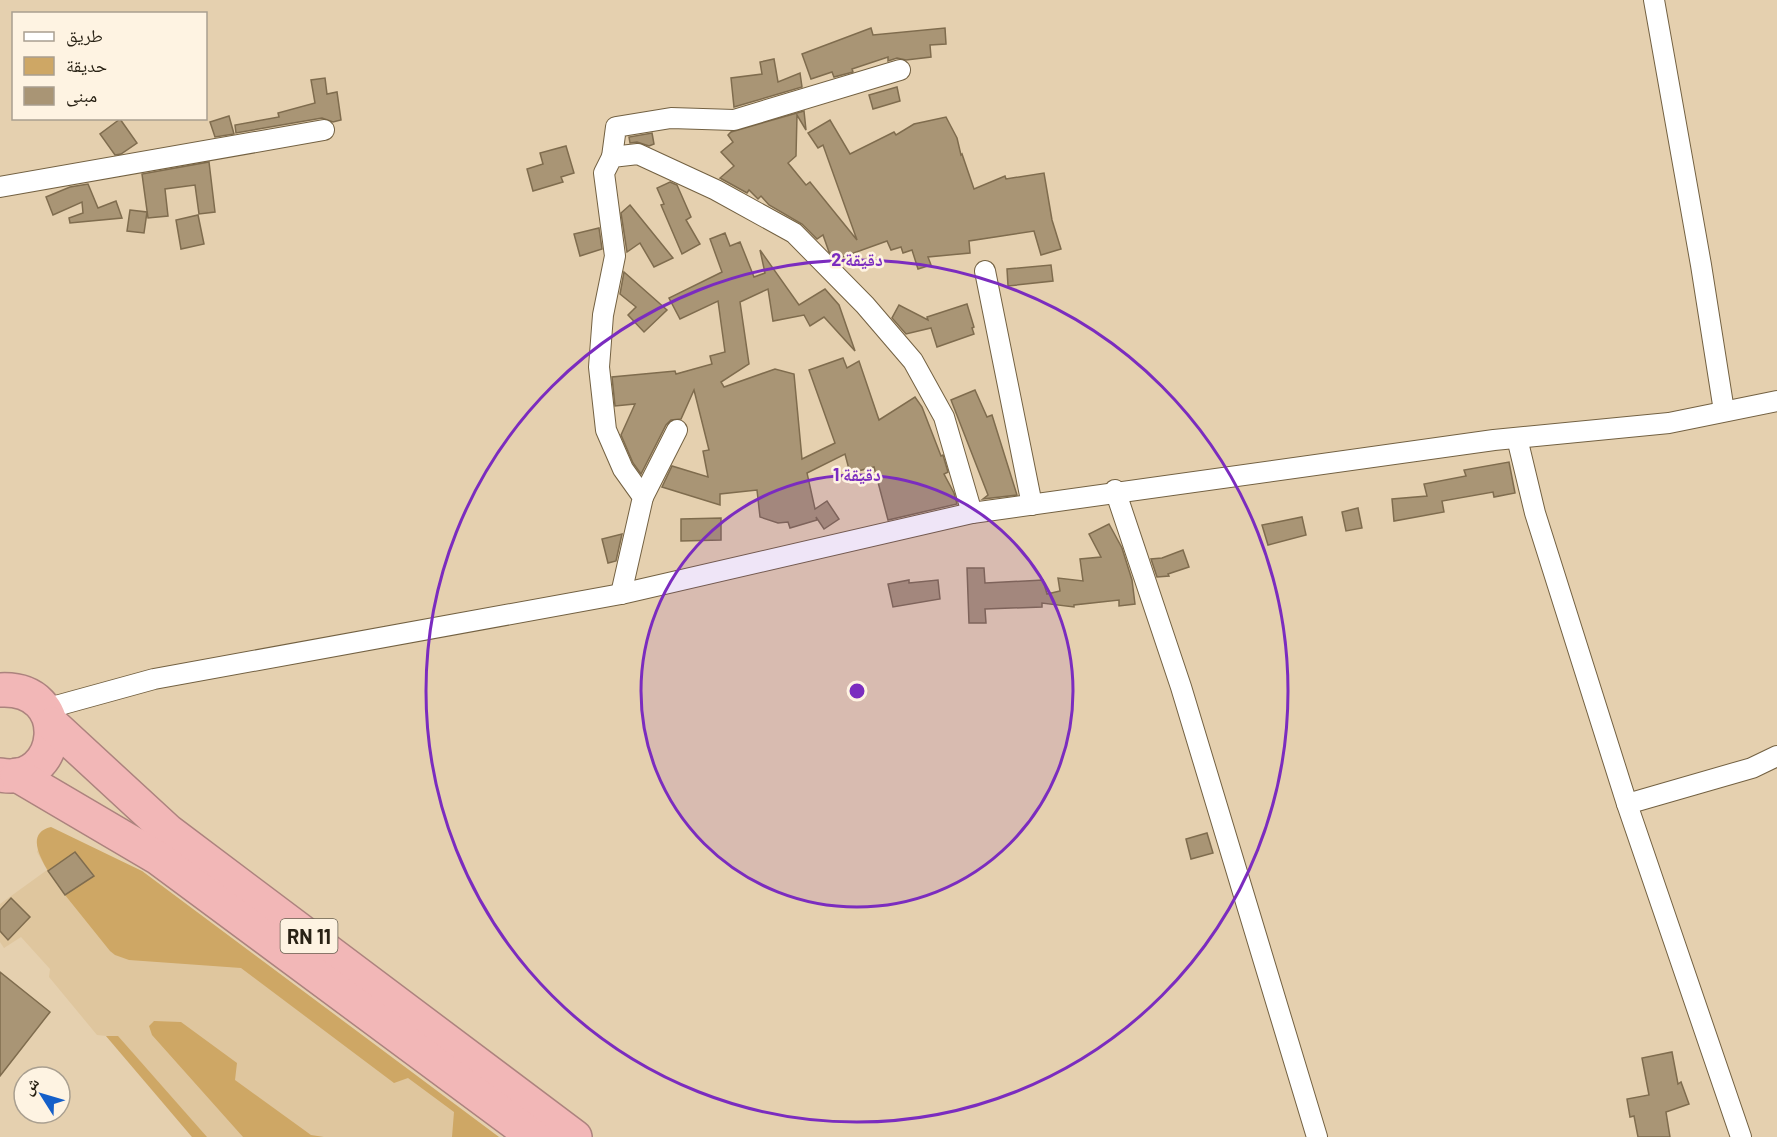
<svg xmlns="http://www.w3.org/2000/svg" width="1777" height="1137" font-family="Barlow,'Noto Naskh Arabic',sans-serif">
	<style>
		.built { fill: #dfc69e }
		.green { fill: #cea765 }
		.building { fill: #a99575; stroke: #7f6c4e; stroke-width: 1.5 }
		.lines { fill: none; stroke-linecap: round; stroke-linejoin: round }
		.street-casing { stroke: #736142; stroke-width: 22 }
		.highway-casing { stroke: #ac837e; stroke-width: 36 }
		.street { stroke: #fff; stroke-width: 20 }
		.highway { stroke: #f2b7b7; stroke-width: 33 }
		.ring { fill: none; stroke: #7b2cbf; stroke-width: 3 }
		.labels { text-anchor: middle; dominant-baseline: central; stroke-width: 5; stroke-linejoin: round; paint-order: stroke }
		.shield { fill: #fef3e2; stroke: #696152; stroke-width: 1.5 }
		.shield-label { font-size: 20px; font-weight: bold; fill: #292215 }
		.centre { fill: #7b2cbf; stroke: #fef3e2; stroke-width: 3 }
		.ring-label { font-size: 18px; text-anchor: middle; font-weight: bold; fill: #7b2cbf; stroke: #fef3e2; stroke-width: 5; stroke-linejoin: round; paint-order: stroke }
	</style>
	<rect width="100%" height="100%" fill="#e5d0af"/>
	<path class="built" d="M44,833L142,871L499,1137H192L106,1036L97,1035L49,977L50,969L21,937L4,948L0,942V904L47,870L37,852Z"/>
	<g class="green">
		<path d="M51,827L142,871L499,1137H452L454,1112L408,1078L394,1083L241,968L129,960L115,955L110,951L65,895L94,875L75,852L48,871C40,857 26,833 51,827Z"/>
		<path d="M154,1021L181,1022L237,1063L235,1080L311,1135L324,1137H243L152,1035L149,1026Z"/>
		<path d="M106,1036H118L207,1137H192Z"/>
	</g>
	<g class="building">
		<path d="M871,28L873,35L945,28L946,44L930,45L931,57L906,60L897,58L888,61V57L852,69L853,72L834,77L832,72L811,79L802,54Z"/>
		<path d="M774,59L778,82L800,73L802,87L734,107L731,78L762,74L760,62Z"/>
		<path d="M325,78L327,94L337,92L341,120L333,122L322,118L236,133L235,125L279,117L278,113L315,103L311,80Z"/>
		<path d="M897,87L900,101L873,109L869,95Z"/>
		<path d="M804,111L806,130L797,115L796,156L788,163L806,185L810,182L857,240L823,145L818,148L808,133L830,120L850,154L894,132L896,135L914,124L946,117L957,138L961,155L962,154L974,189L1005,176L1006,179L1044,173L1052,220L1061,249L1041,255L1034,231L969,241L970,253L928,257L931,265L918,269L912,250L903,253L901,247L891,250L887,241L837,259L829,252L823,235L817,239L802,224L769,205L761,196L758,199L749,190L747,193L720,178L734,166L721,152L733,142L728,135L731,132Z"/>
		<path d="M229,116L234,134L215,137L210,122Z"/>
		<path d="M120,119L137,143L121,154L115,155L100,134Z"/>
		<path d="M652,133L654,144L649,146L637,142L630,143L629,137Z"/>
		<path d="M566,146L574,173L561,177L563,182L533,191L527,169L543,164L540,153Z"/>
		<path d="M209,162L215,212L199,214L195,185L165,189L168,216L148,218L142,174Z"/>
		<path d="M670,182L677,185L691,217L686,220L700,244L682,254L661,205L664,204L657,188Z"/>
		<path d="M88,184L98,208L116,201L122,218L70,223L69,218L83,213L82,202L53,215L46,197L70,187Z"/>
		<path d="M630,205L673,258L654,267L640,243L627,252L621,213Z"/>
		<path d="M130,210L147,212L144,233L127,231Z"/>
		<path d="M198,215L204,244L181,249L176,220Z"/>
		<path d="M599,228L602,249L580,256L574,234Z"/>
		<path d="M725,233L730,246L740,242L754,277L765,273L760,250L799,305L825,289L839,305L855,351L824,317L810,326L804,315L773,321L768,289L740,302L749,364L721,382L724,387L775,369L794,374L802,459L835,443L809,370L843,358L847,368L859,361L879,420L915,397L922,407L941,456L943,455L948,472L944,474L954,493L957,504L888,520L874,467L850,473L845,454L807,473L815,509L827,501L839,519L824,529L816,517L817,520L790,528L788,522L778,523L760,517L757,490L720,494V505L662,487L672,466L708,477L703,451L709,450L694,390L681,419L671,420L666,425L641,474L633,463L621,435L635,404L615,406L612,377L675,371L676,374L712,364L710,356L725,352L718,301L680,319L669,298L722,272L710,239Z"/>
		<path d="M1051,265L1053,281L1008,286L1007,269Z"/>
		<path d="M624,272L667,310L644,332L628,315L636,307L620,294Z"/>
		<path d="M967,304L974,327L972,328L974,334L937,347L931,328L906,334L892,318L899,305L928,320L927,317Z"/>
		<path d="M975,390L987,417L992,415L1017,495L983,499L988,495L951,400Z"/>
		<path d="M1509,462L1515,493L1494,497L1493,492L1442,501L1444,512L1394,521L1392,499L1427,496L1424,484L1466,476L1464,470Z"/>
		<path d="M1358,508L1362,528L1346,531L1342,512Z"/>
		<path d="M1302,517L1306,535L1268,545L1262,525Z"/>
		<path d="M721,518V540L681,541V519Z"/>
		<path d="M1109,524L1122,548L1132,580L1135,604L1119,606V600L1074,605V607L1042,603V607L985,609L986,623H969L967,568H984L985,583L1043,580L1047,594L1060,591L1058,578L1083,581L1080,559L1101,557L1089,534Z"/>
		<path d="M622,534L616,561L608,563L602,539Z"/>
		<path d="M1183,550L1189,567L1168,574L1169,576L1157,577L1151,559L1162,558Z"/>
		<path d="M909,580V583L938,580L940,599L893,607L888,584Z"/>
		<path d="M1207,833L1213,853L1191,859L1186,839Z"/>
		<path d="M75,852L94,876L65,895L48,871Z"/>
		<path d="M11,898L30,917L8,940L0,931V910Z"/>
		<path d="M0,972L50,1012L0,1076Z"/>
		<path d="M1672,1052L1678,1084L1681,1082L1689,1104L1666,1112L1670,1137H1638L1634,1116L1630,1117L1627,1099L1649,1095L1642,1058Z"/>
	</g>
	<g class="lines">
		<defs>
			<g id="street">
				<path d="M1654,0L1701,265L1724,411"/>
				<path d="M612,157L616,127L671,118L734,120L900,70"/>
				<path d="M0,187L324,130"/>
				<path d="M985,271L1032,505"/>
				<path d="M1517,438L1535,513L1627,804L1741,1137"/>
				<path d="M1115,490L1181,687L1317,1137"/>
				<path d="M643,497L677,430"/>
				<path d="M621,594L643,497L623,469L606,430L599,367L603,315L615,256L604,173L612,157L638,154L716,190L794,233L865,305L913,361L944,417L972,513"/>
				<path d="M45,709L154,679L621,594L972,513L1494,440L1669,423L1777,401"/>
				<path d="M1627,804L1752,768L1777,756"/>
			</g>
			<g id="highway">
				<path d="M0,690C74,686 62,787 0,775"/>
				<path d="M52,724L168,831L575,1137"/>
				<path d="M17,775L158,858L534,1137"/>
			</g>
		</defs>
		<use href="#street" class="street-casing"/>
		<use href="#highway" class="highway-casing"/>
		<use href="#street" class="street"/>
		<use href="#highway" class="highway"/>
	</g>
	<circle cx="857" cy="691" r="216" fill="#7b2cbf" fill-opacity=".12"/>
	<g class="ring">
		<circle cx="857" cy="691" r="216"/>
		<circle cx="857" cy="691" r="431"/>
	</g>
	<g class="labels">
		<rect class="shield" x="280.5" y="919" width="57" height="34" rx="4.5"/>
		<g class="shield-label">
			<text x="309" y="936">RN 11</text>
		</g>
	</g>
	<circle cx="857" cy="691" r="9" class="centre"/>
	<g class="ring-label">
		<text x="857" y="266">2 دقيقة</text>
		<text x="857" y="481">1 دقيقة</text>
	</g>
	<rect x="12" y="12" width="195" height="108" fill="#fef3e2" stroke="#a99f90" stroke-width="1.5"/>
	<rect x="24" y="32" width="30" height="9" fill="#ffffff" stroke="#a99f90" stroke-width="1.5"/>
	<text x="66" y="42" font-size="18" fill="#292215">طريق</text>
	<rect x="24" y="57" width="30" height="18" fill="#cea765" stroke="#a99f90" stroke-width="1.5"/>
	<text x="66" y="72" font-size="18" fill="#292215">حديقة</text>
	<rect x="24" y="87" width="30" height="18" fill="#a99575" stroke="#a99f90" stroke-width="1.5"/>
	<text x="66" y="102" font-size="18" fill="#292215">مبنى</text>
	<g transform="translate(42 1095) rotate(307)"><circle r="28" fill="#fef3e2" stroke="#a99f90" stroke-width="1.5"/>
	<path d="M0-4.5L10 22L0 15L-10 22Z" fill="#155fc9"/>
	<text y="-9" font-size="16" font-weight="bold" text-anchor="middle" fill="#292215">ش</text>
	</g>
</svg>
